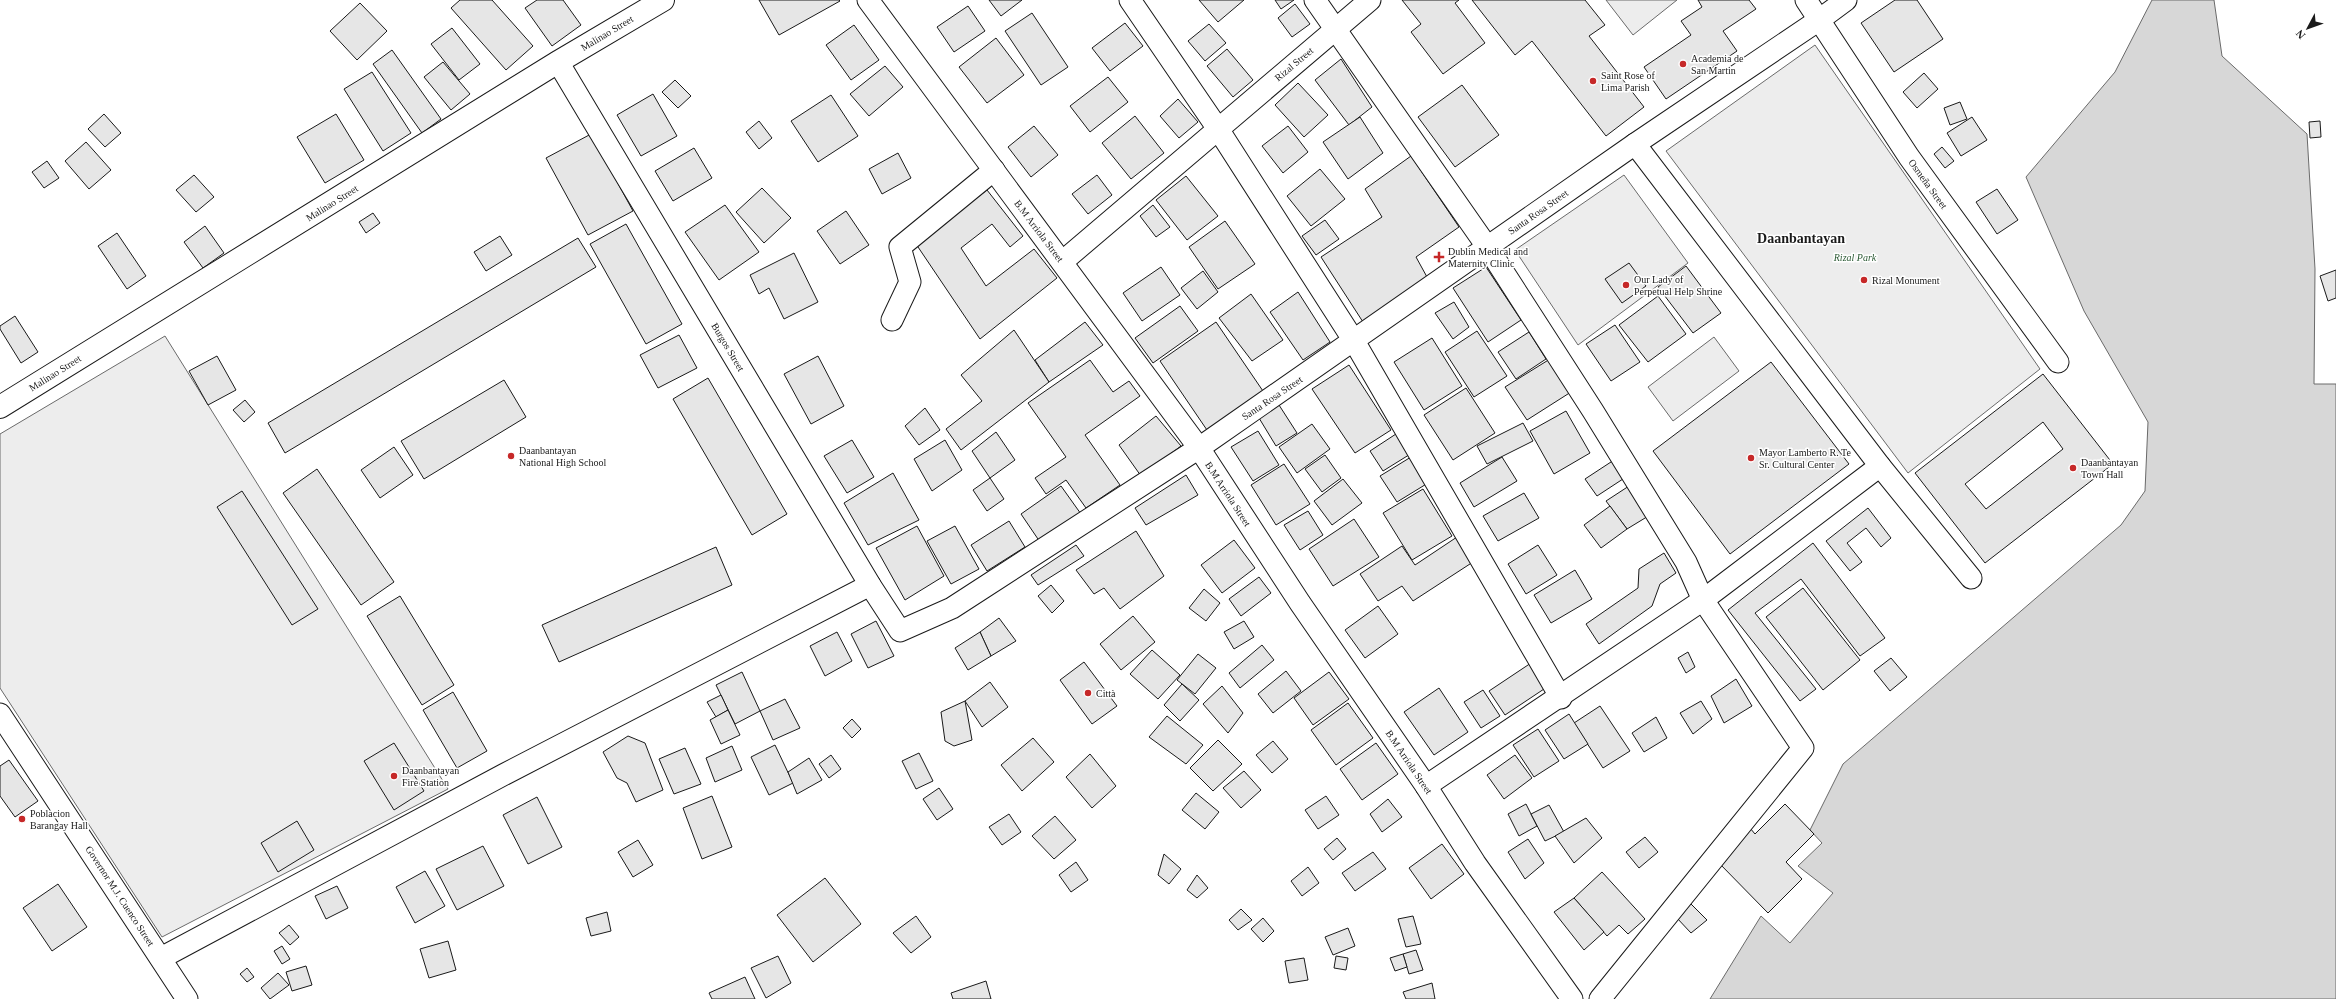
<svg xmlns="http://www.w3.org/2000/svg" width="2336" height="999" font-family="Georgia,serif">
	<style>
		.built { fill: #ededed; stroke: #6a6a6a }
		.water { fill: #d7d7d7; stroke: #6a6a6a }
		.building { fill: #e6e6e6; stroke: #1a1a1a; fill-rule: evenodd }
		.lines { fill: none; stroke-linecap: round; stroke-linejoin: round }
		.minor-casing { stroke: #1a1a1a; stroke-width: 23 }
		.secondary-casing { stroke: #1a1a1a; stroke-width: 24 }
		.minor { stroke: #fff; stroke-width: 21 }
		.secondary { stroke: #fff; stroke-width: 22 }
		.poi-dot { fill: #c62828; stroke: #fff; stroke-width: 1.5 }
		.labels { text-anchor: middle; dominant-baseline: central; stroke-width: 3; stroke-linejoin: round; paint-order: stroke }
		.street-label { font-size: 10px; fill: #1a1a1a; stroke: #fff }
		.poi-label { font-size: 10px; fill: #1a1a1a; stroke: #fff; text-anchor: start }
		.park-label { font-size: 10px; font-style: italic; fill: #2b5a34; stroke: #fff }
		.district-label { font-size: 14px; font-weight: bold; fill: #1a1a1a; stroke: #fff }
	</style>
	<rect width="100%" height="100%" fill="#fff"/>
	<g class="built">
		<path d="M1606,0H1677L1633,35Z"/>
		<path d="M1815,45L2040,369L1908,473L1666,151Z"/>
		<path d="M1624,175L1688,263L1578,345L1515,250Z"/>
		<path d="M165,336L448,789L162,937L0,688V434Z"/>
		<path d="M1714,337L1739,371L1673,421L1648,387Z"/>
	</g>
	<path class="water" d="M2152,0H2214L2222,56L2307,134L2315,269L2314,384H2336V999H1710L1761,916L1790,943L1833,893L1798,866L1822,843L1810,830L1843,764L2121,525L2145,491L2148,422L2084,311L2026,177L2115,72Z"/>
	<g class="building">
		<path d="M460,0H492L533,46L506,70L451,8Z"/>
		<path d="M537,0H563L581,25L552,46L525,8Z"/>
		<path d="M759,0H839L840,1L779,35Z"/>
		<path d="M989,0H1022L1001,16Z"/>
		<path d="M1199,0H1244L1218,22Z"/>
		<path d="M1275,0H1294L1281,9Z"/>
		<path d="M1402,0H1459L1455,3L1485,43L1443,74L1411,32L1421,24Z"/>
		<path d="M1472,0H1585L1605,25L1589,36L1644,107L1606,136L1532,41L1515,55Z"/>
		<path d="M1698,0H1749L1756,9L1723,31L1737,51L1666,99L1644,67L1691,35L1681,21L1702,7Z"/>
		<path d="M1895,0H1917L1943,39L1894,72L1861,23Z"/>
		<path d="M360,3L387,31L357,60L330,31Z"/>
		<path d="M1295,4L1310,24L1292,37L1278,18Z"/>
		<path d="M968,6L985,31L954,52L937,27Z"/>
		<path d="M1032,13L1068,67L1041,85L1005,31Z"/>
		<path d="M1125,23L1143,46L1110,71L1092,48Z"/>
		<path d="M1209,24L1226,43L1205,61L1188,41Z"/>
		<path d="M854,25L879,60L851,80L826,45Z"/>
		<path d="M452,28L480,64L459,80L431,44Z"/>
		<path d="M996,38L1024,75L987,103L959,67Z"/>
		<path d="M1227,49L1253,80L1233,97L1207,66Z"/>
		<path d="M392,50L441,119L422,133L373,64Z"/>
		<path d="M1341,59L1372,107L1349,125L1315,80Z"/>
		<path d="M443,62L470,94L451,110L424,77Z"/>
		<path d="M885,66L903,87L869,116L850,94Z"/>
		<path d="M372,72L411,133L383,151L344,89Z"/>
		<path d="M1924,73L1938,89L1917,108L1903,92Z"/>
		<path d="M1108,77L1128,102L1090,132L1070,106Z"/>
		<path d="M675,80L691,96L678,108L662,92Z"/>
		<path d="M1298,83L1328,115L1304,137L1275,105Z"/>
		<path d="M1462,85L1499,135L1455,167L1418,117Z"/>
		<path d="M653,94L677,136L641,156L617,115Z"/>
		<path d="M831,95L858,136L818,162L791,121Z"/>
		<path d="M1178,99L1198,122L1179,138L1160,116Z"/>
		<path d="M1960,102L1967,119L1950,125L1944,108Z"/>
		<path d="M104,114L121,133L105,147L88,129Z"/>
		<path d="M336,114L364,160L325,183L297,137Z"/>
		<path d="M1135,116L1164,153L1131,179L1102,143Z"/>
		<path d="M1360,117L1383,153L1348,179L1323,142Z"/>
		<path d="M1972,117L1987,140L1961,156L1947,133Z"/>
		<path d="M759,121L772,138L759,149L746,132Z"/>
		<path d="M2320,121L2321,137L2310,138L2309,122Z"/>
		<path d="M1034,126L1058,155L1031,177L1008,147Z"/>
		<path d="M1288,126L1308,152L1283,173L1262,146Z"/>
		<path d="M591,134L633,211L588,235L546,158Z"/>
		<path d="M86,142L111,170L89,189L65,161Z"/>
		<path d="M1942,147L1954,161L1945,168L1934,154Z"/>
		<path d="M694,148L712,178L673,201L655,171Z"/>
		<path d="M898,153L911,178L882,194L869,169Z"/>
		<path d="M1411,156L1459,227L1416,257L1427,277L1363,322L1321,257L1382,217L1365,189Z"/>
		<path d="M47,161L59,178L44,188L32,172Z"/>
		<path d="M1320,169L1345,199L1311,226L1287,196Z"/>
		<path d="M194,175L214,197L196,212L176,190Z"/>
		<path d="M1097,175L1112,195L1088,214L1072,194Z"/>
		<path d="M1186,176L1218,216L1187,240L1156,200Z"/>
		<path d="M762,188L791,218L764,243L736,212Z"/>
		<path d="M1997,189L2018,220L1997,234L1976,202Z"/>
		<path d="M987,190L1023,236L1010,247L992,224L961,248L986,286L1034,249L1057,278L980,339L916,244Z"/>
		<path d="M725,205L759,252L719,280L685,232Z"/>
		<path d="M1153,205L1170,227L1156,237L1140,216Z"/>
		<path d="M846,211L869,245L840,264L817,231Z"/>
		<path d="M373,213L380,223L366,233L359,222Z"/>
		<path d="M1325,220L1339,239L1316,255L1302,236Z"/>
		<path d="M1225,221L1255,264L1218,289L1189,247Z"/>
		<path d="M626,224L682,324L646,344L590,244Z"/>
		<path d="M205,226L224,253L203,268L184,242Z"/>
		<path d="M117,233L146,276L127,289L98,246Z"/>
		<path d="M500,236L512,255L486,271L474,252Z"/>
		<path d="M578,238L596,267L285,453L268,423Z"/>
		<path d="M794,253L818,302L784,319L769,288L759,294L750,275Z"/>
		<path d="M1629,263L1646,286L1622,303L1605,279Z"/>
		<path d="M1686,266L1721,313L1693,333L1658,287Z"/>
		<path d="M1161,267L1180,295L1142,321L1123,293Z"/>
		<path d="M1486,267L1521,320L1488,342L1453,288Z"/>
		<path d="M2336,270V298L2328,301L2320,276Z"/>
		<path d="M1203,271L1218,292L1197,309L1181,288Z"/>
		<path d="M1298,292L1330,342L1303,360L1270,312Z"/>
		<path d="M1251,294L1283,340L1252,361L1219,318Z"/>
		<path d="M1658,296L1686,334L1648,362L1619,325Z"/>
		<path d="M1454,302L1469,327L1453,339L1435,313Z"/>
		<path d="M1180,306L1198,331L1153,363L1135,338Z"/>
		<path d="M15,316L38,352L21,363L0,329V326Z"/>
		<path d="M1085,322L1103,345L1049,382L1035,360Z"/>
		<path d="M1216,322L1265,394L1209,433L1160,361Z"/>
		<path d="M1615,325L1640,362L1611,381L1586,344Z"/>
		<path d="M1014,330L1049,382L961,450L946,429L982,401L961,375Z"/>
		<path d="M1477,331L1507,376L1474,397L1445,352Z"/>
		<path d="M1529,332L1546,359L1516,379L1498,352Z"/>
		<path d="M679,335L697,368L658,388L640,355Z"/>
		<path d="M1432,338L1462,386L1424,410L1394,362Z"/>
		<path d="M217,356L236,390L208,405L189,371Z"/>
		<path d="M818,356L844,406L811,424L784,374Z"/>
		<path d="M1550,359L1571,392L1527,420L1505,387Z"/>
		<path d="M1090,360L1113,392L1129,381L1140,396L1085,435L1120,485L1086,508L1066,480L1046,494L1035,478L1066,457L1028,403Z"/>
		<path d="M1771,362L1849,464L1730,554L1653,451Z"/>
		<path d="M1349,365L1391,430L1355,453L1312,389Z"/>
		<path d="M2043,374L2113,464L1985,563L1915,473ZM2043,422L2063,449L1986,509L1965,484Z"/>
		<path d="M708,378L787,514L752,535L673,399Z"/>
		<path d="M504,380L526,417L424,479L401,441Z"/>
		<path d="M1466,388L1495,433L1453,460L1424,415Z"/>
		<path d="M245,400L255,412L244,422L233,410Z"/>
		<path d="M1279,405L1297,433L1276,446L1259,418Z"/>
		<path d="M925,408L940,430L919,445L905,426Z"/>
		<path d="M1566,411L1590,453L1554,474L1530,431Z"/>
		<path d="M1156,416L1181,446L1141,476L1119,445Z"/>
		<path d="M1523,423L1533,441L1487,464L1477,446Z"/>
		<path d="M1312,424L1330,449L1297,473L1279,447Z"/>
		<path d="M1258,431L1279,465L1253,481L1231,447Z"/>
		<path d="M996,432L1015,460L990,478L972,451Z"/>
		<path d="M1399,432L1412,453L1383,471L1370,451Z"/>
		<path d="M852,440L874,477L847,493L824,456Z"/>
		<path d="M945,440L962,470L932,491L914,459Z"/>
		<path d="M394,447L413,475L380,498L361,470Z"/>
		<path d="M1325,455L1341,478L1322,492L1305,469Z"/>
		<path d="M1411,457L1428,483L1397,502L1380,476Z"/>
		<path d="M1502,457L1517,481L1474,507L1460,483Z"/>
		<path d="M1614,460L1626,477L1597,496L1585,479Z"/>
		<path d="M1284,464L1310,504L1276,525L1251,485Z"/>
		<path d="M317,469L394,582L361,605L283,493Z"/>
		<path d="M893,473L919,520L868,545L844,503Z"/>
		<path d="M1186,475L1198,495L1146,525L1135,508Z"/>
		<path d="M990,478L1004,499L987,511L973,490Z"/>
		<path d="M1343,479L1362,503L1332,525L1314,501Z"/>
		<path d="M1061,486L1081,514L1040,542L1021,514Z"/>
		<path d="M1629,486L1650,515L1627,529L1606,501Z"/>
		<path d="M1423,489L1452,536L1412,560L1383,513Z"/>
		<path d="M242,491L318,609L292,625L217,507Z"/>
		<path d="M1524,493L1539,518L1498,541L1483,516Z"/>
		<path d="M1610,506L1627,529L1601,548L1584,525Z"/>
		<path d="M1868,508L1891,538L1881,547L1866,528L1847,543L1862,562L1850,571L1826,541Z"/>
		<path d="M1308,511L1323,535L1300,550L1284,525Z"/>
		<path d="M1354,519L1379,557L1333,586L1309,549Z"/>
		<path d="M1009,521L1025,547L987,571L971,545Z"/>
		<path d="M917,526L944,576L905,600L876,548Z"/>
		<path d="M955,526L979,569L951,584L927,541Z"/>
		<path d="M1136,531L1164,576L1120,609L1104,588L1094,594L1076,570Z"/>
		<path d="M1457,537L1473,562L1413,601L1402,586L1378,601L1360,574L1402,546L1415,565Z"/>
		<path d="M1234,540L1255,568L1222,593L1201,565Z"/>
		<path d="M1813,543L1885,638L1860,656L1801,579L1755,613L1816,689L1800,701L1728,610Z"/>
		<path d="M1076,545L1084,556L1038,585L1031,575Z"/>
		<path d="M1538,545L1557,575L1526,594L1508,564Z"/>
		<path d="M716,547L732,585L559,662L542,625Z"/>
		<path d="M1664,553L1676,573L1660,584L1652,606L1599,644L1586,624L1638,588L1639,569Z"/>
		<path d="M1575,570L1592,599L1551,623L1534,595Z"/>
		<path d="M1259,577L1271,593L1241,616L1229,599Z"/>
		<path d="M1051,585L1064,601L1052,613L1038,596Z"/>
		<path d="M1803,588L1860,660L1823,690L1766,617Z"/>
		<path d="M1204,589L1220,603L1206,621L1189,608Z"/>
		<path d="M400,596L454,685L422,705L367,616Z"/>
		<path d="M1378,606L1398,634L1365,658L1345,630Z"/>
		<path d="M1133,616L1155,642L1121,670L1100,644Z"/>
		<path d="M999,618L1016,641L991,656L980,632Z"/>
		<path d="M876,621L894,656L868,668L851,634Z"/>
		<path d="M1244,621L1254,637L1234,649L1224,632Z"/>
		<path d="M837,632L852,661L825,676L810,646Z"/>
		<path d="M980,632L991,656L968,670L955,648Z"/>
		<path d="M1262,645L1274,660L1240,688L1229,673Z"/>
		<path d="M1152,650L1180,675L1158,699L1130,674Z"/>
		<path d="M1688,652L1695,667L1686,673L1678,658Z"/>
		<path d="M1198,654L1216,668L1195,694L1177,680Z"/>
		<path d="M1891,658L1907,677L1890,691L1874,671Z"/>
		<path d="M1534,661L1550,685L1505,715L1489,691Z"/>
		<path d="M1084,662L1117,706L1092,724L1060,680Z"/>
		<path d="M1286,671L1301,691L1273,713L1258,694Z"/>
		<path d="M742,672L760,711L735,724L716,685Z"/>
		<path d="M1329,672L1349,699L1313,725L1294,698Z"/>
		<path d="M1736,679L1752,706L1724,723L1711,696Z"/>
		<path d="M990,682L1008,707L982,727L965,701Z"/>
		<path d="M1182,684L1199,700L1180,721L1164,705Z"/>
		<path d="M1222,686L1243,713L1228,733L1203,704Z"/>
		<path d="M1439,688L1468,732L1434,755L1404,712Z"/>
		<path d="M1483,690L1500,716L1481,728L1464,702Z"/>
		<path d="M453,692L487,751L457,768L423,710Z"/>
		<path d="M721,695L728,710L716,717L707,702Z"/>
		<path d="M785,699L800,728L773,740L760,711Z"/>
		<path d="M965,701L972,740L954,746L945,741L941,712Z"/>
		<path d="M1701,701L1712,719L1693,734L1680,713Z"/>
		<path d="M1348,703L1373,738L1336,765L1311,730Z"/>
		<path d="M1600,706L1630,751L1603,768L1574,723Z"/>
		<path d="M728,710L740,735L721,744L710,720Z"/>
		<path d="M1569,714L1588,744L1564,759L1545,730Z"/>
		<path d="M1167,716L1203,745L1186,764L1149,737Z"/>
		<path d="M1656,717L1667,738L1644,752L1632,733Z"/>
		<path d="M852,719L861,729L852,738L843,728Z"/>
		<path d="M1538,729L1559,761L1534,777L1513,745Z"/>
		<path d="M628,736L645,743L663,790L636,802L627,783L617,778L603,752Z"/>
		<path d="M1033,738L1054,762L1022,791L1001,765Z"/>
		<path d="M1218,740L1242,764L1213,791L1190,768Z"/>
		<path d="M1273,741L1288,759L1272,773L1256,755Z"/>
		<path d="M394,743L424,791L394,810L364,761Z"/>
		<path d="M1376,743L1398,774L1362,800L1340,769Z"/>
		<path d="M775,745L793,783L769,795L751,757Z"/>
		<path d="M732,746L742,770L715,782L706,758Z"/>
		<path d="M685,748L701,784L674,794L659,759Z"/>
		<path d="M919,753L933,781L916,789L902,761Z"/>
		<path d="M1090,754L1116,786L1092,808L1066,777Z"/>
		<path d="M831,755L841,769L829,778L819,764Z"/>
		<path d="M1515,755L1532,778L1504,799L1487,775Z"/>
		<path d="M809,758L822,780L797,794L788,772Z"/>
		<path d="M9,760L38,801L15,817L0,796V766Z"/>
		<path d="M1244,771L1261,790L1241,808L1223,788Z"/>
		<path d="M939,788L953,809L937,820L923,799Z"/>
		<path d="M1196,793L1219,812L1205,829L1182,810Z"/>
		<path d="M712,796L732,847L702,859L683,808Z"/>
		<path d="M1326,796L1339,815L1318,829L1305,810Z"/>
		<path d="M537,797L562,847L528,864L503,815Z"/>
		<path d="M1388,799L1402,817L1382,832L1370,814Z"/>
		<path d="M1526,804L1537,826L1519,836L1508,814Z"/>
		<path d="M1785,804L1814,834L1786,862L1802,879L1768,913L1717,861L1750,828L1755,834Z"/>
		<path d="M1549,805L1564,832L1545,841L1531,814Z"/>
		<path d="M1009,814L1021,832L1002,845L989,827Z"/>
		<path d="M1055,816L1076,840L1054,859L1032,836Z"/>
		<path d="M1586,818L1602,838L1574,863L1555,836Z"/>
		<path d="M297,821L314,850L278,872L261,843Z"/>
		<path d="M1645,837L1658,852L1639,868L1626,852Z"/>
		<path d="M1337,838L1346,849L1333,860L1324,849Z"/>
		<path d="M1528,839L1544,863L1525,879L1508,852Z"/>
		<path d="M638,840L653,865L633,877L618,852Z"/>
		<path d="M1442,844L1464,874L1431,899L1409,868Z"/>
		<path d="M483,846L504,886L457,910L436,869Z"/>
		<path d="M1373,852L1386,869L1355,891L1342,873Z"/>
		<path d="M1164,854L1181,869L1169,884L1158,875Z"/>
		<path d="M1076,862L1088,880L1071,892L1059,875Z"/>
		<path d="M1308,867L1319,883L1302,896L1291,881Z"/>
		<path d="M425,871L445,906L415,923L396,887Z"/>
		<path d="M1602,872L1645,919L1628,934L1619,925L1607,936L1574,898Z"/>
		<path d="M1197,875L1208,888L1197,898L1187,890Z"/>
		<path d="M825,878L861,924L813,962L777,915Z"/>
		<path d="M58,884L87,927L52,951L23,908Z"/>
		<path d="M337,886L348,908L326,919L315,896Z"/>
		<path d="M1574,898L1604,932L1584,950L1554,912Z"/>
		<path d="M1691,904L1707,920L1691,933L1676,917Z"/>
		<path d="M1241,909L1252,920L1238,930L1229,920Z"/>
		<path d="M607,912L611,931L591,936L586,918Z"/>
		<path d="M916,916L931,937L911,953L893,933Z"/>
		<path d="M1413,916L1421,944L1406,947L1398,919Z"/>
		<path d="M1263,918L1274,931L1263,942L1251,929Z"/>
		<path d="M289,925L299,937L290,945L279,933Z"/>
		<path d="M1348,928L1355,946L1333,955L1325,937Z"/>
		<path d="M448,941L456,970L429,978L420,949Z"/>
		<path d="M282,946L290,959L282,964L274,951Z"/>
		<path d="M1416,950L1423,970L1409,974L1403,954Z"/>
		<path d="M1403,954L1407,967L1395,971L1390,958Z"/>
		<path d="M778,956L791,983L766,998L751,968Z"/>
		<path d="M1336,956L1348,958L1346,970L1334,968Z"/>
		<path d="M1304,958L1308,980L1289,983L1285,961Z"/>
		<path d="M306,966L312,985L292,991L286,972Z"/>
		<path d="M247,968L254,977L247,982L240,974Z"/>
		<path d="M278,973L289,985L270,999L261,988Z"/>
		<path d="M745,977L755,999H712L709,993Z"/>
		<path d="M986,981L991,999H953L951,993Z"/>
		<path d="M1432,983L1435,999H1406L1403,992Z"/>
	</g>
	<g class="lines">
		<defs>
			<g id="minor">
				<path d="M868,0L1199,448L1300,603L1426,786L1475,863L1572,999"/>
				<path d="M1130,0L1218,129L1354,341L1561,698"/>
				<path d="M1315,0L1488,248L1593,411L1686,562L1703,600L1803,748L1600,999"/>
				<path d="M1806,0L1909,157L2058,362"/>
				<path d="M558,62L870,585L900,631L952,608L1199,448L1635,144L1819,20L1846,0"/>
				<path d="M1635,144L1880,466L1971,578"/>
				<path d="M1062,262L1370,0"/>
				<path d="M892,320L910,282L900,247L994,170"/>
				<path d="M0,714L187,999"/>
				<path d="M1426,786L1703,600L1880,466"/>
				<path d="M161,958L505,774L870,585"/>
			</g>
			<path id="secondary" d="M0,407L558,62L663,0"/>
		</defs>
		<use href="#minor" class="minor-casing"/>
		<use href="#secondary" class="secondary-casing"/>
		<use href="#minor" class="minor"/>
		<use href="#secondary" class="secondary"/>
	</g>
	<g class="poi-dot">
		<circle cx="1683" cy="64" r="4"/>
		<circle cx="1593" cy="81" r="4"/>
		<path d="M1437 251h4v4h4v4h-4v4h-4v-4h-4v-4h4z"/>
		<circle cx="1864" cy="280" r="4"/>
		<circle cx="1626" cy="285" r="4"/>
		<circle cx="511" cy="456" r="4"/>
		<circle cx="1751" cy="458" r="4"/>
		<circle cx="2073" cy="468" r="4"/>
		<circle cx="1088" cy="693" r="4"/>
		<circle cx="394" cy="776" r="4"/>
		<circle cx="22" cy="819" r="4"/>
	</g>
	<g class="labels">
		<g class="street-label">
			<text transform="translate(607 33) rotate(-31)">Malinao Street</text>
			<text transform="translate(1294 64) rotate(-40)">Rizal Street</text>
			<text transform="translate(1928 184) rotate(54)">Osmeña Street</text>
			<text transform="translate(332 203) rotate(-32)">Malinao Street</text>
			<text transform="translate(1538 212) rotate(-35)">Santa Rosa Street</text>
			<text transform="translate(1039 231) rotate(53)">B.M Arriola Street</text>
			<text transform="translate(728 347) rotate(59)">Burgos Street</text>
			<text transform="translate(55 373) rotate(-32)">Malinao Street</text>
			<text transform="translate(1272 398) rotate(-34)">Santa Rosa Street</text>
			<text transform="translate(1228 494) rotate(57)">B.M Arriola Street</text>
			<text transform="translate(1409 762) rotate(56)">B.M Arriola Street</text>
			<text transform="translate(120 896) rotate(57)">Governor M.J. Cuenco Street</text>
		</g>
		<g class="poi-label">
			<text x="1691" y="58">Academia de<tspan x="1691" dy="12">San Martin</tspan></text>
			<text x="1601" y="75">Saint Rose of<tspan x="1601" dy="12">Lima Parish</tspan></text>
			<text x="1448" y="251">Dublin Medical and<tspan x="1448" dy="12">Maternity Clinic</tspan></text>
			<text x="1634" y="279">Our Lady of<tspan x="1634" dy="12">Perpetual Help Shrine</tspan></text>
			<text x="1872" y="280">Rizal Monument</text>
			<text x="519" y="450">Daanbantayan<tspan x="519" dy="12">National High School</tspan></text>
			<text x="1759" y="452">Mayor Lamberto R. Te<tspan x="1759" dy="12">Sr. Cultural Center</tspan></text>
			<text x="2081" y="462">Daanbantayan<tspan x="2081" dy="12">Town Hall</tspan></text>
			<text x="1096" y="693">Città</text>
			<text x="402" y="770">Daanbantayan<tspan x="402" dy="12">Fire Station</tspan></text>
			<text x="30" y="813">Poblacion<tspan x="30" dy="12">Barangay Hall</tspan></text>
		</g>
		<g class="park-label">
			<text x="1855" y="257">Rizal Park</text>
		</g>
		<g class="district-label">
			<text x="1801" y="238">Daanbantayan</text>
		</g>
	</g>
	<g transform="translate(2308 28) rotate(229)" stroke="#ffffff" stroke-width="3" paint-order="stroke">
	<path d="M0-3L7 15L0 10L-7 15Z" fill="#1a1a1a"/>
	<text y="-6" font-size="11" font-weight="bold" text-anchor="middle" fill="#1a1a1a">N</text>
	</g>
</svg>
